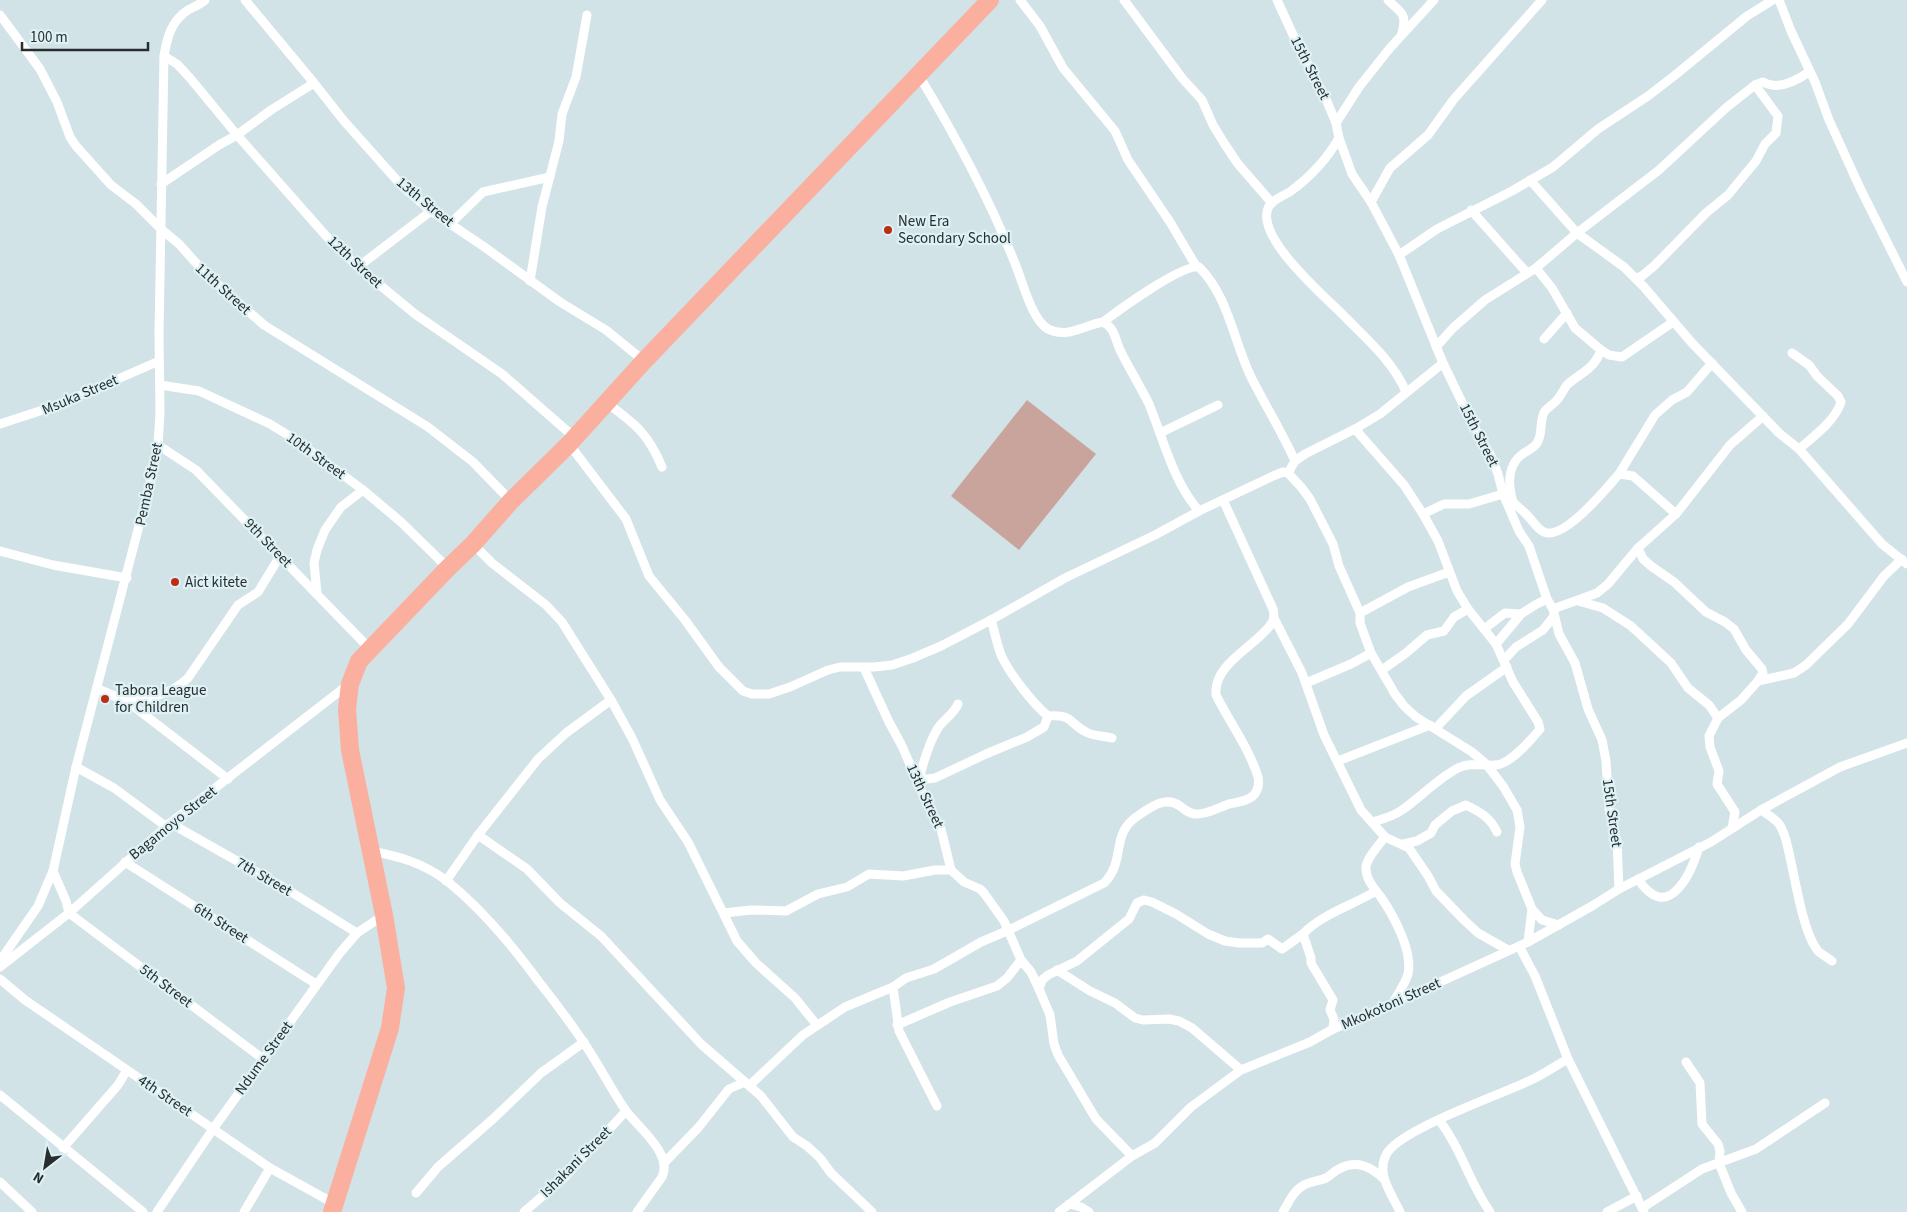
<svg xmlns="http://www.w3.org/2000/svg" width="1907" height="1212" font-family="'Source Sans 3',sans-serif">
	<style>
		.green { fill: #c9a49c }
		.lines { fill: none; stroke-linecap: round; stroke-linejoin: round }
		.street { stroke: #fff; stroke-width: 9 }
		.highway { stroke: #faaf9f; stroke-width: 18 }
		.poi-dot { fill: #b92e15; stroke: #def1f4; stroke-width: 2 }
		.labels { text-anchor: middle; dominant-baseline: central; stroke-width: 4.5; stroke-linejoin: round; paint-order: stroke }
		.street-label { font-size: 15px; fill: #282e30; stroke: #def1f4 }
		.poi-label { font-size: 15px; fill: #282e30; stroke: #def1f4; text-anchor: start }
	</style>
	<rect width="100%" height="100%" fill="#d1e3e7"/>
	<path class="green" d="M1027,400L1096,454L1019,550L951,496Z"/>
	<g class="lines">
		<g class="street">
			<path d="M245,0L314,83L344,121L402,186L431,211L483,246L560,302L606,330L644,361"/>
			<path d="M1020,0L1040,26L1063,68L1115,131L1128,160L1170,222L1196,266"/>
			<path d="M1124,0L1182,78L1202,100L1213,125L1224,143L1238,164L1272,203"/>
			<path d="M1277,0L1295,39L1326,99L1336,123L1339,138L1352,174L1371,202L1399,255L1443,363L1471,421L1491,456L1498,474L1503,494L1519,531L1529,546L1547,599L1553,609L1559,634L1575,663L1588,709L1602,740L1606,761L1609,809L1617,841L1619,889"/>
			<path d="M1388,0C1402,14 1407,13 1402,33"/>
			<path d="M1779,0L1791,31L1815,82L1829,120L1860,188L1907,282"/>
			<path d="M0,15L40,69L57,102L70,137L76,146L111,185L136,204L161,229L179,244L205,273L264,325L428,427L473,462L511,501"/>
			<path d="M164,56L177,64L190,78L237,135L327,237L358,267L415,314L502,374L574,437"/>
			<path d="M918,74C955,135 990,199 1016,266C1023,283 1032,320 1048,329C1067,339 1084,325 1103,322C1115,328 1115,339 1120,350C1129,368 1140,386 1149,404C1164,441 1173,481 1199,511"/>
			<path d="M1336,123L1359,87L1390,48L1434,0"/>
			<path d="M1339,138C1327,159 1310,177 1291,191C1284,196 1273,199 1269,206C1252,236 1328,299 1346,318C1368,340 1394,363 1406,392"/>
			<path d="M1530,180L1577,233L1624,267L1644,287L1692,343L1779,433L1799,449L1882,544L1907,564"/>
			<path d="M161,184L219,145L237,135L271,110L314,83"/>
			<path d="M1371,202L1390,168L1428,135L1454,99L1542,0"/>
			<path d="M1471,210L1527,273"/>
			<path d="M450,224L483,192L550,177"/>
			<path d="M1399,255L1437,229L1512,191L1553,167L1598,129L1648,96L1674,76L1747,16L1773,0"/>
			<path d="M358,267L431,211"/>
			<path d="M1536,268L1552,288L1575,328L1601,350L1609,355L1622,357L1673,322"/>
			<path d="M1635,278L1642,276L1654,266L1706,213L1728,195L1756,161L1765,144L1776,133L1778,116L1755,85"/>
			<path d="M530,281L542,207L559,141L562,114L576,77L587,15"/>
			<path d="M1103,322C1119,310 1182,264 1199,267C1229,297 1233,340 1251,377C1265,405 1282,432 1295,461"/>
			<path d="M1544,339L1567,313"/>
			<path d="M1436,347L1453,328L1485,300L1536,268L1577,233L1659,170L1727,107L1755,85L1763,82C1778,91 1796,81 1809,72"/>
			<path d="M1792,353L1809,365L1817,376L1838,396L1841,402C1835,421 1814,436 1799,449"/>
			<path d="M160,385L199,391L270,424L296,440L363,490L401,522L448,568"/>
			<path d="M607,403C635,424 648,433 662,467"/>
			<path d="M0,424L61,404L159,361"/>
			<path d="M1355,429L1404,485L1423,514L1438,541L1457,591L1468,609L1496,644L1513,682L1538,722L1540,729C1531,740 1510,764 1496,765C1482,766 1470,762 1458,768C1437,779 1421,797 1402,810C1394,816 1383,819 1373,822"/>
			<path d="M1160,433L1218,405"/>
			<path d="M569,444L626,519L649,576L685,620L719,667L743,691L752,694H769L790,687L828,670L840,667H874L892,665L913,658L941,646L991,620L1065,578L1155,535L1199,511L1273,476L1283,472L1288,473L1301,487L1310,499L1333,544L1339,566L1360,613V623L1371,653L1395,694L1404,706L1416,717L1472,752L1486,764L1503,786L1517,810L1520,827L1515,864L1517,872L1532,909L1528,942"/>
			<path d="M158,445L196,470L370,649"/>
			<path d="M1288,473L1295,461L1305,454L1355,429L1380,414L1443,363"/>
			<path d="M1619,474L1655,415L1672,400L1687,392L1712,363"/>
			<path d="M1513,502C1508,485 1507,464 1524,453C1529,450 1536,447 1538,441C1543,432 1539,419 1545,411C1548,407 1553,405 1556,401C1561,396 1563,390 1567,385C1581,372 1594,370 1601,350"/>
			<path d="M1423,514L1444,504H1469L1503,494C1511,501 1519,507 1526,514C1532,520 1536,527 1542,531C1561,544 1607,488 1619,474L1633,476L1676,514"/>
			<path d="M473,544L492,563L546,605L562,622L611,700L632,738L660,800L688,842L737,941L756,963L795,998L816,1024"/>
			<path d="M1638,548L1643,559L1651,566L1674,582L1706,612L1725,622L1734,629L1746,650L1762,669L1763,673L1758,681"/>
			<path d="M0,551L53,565L127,578"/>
			<path d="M317,593L314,563L317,550L325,530L341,507L363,490"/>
			<path d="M1578,601L1603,608L1631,626L1671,663L1688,688L1709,705L1718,718"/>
			<path d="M1553,609L1597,593L1608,584L1638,548L1676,514L1730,445L1763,416"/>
			<path d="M1360,613L1408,587L1449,572"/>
			<path d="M1274,618L1302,673L1324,735L1361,810L1385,837L1409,848L1428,876L1436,891L1464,920L1478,933L1508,950"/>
			<path d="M991,620C995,632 997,646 1002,657C1010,674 1033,704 1048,716C1075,714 1068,724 1088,733C1095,736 1105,736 1112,738"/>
			<path d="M1484,629L1505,613L1521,614L1535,605L1547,599"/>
			<path d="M1496,644L1521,614"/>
			<path d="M1504,660L1516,647L1543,630L1554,616"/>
			<path d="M864,668L889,722L902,746L925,799L941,829L951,870L964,882L980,889L984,893L1004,921L1021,960L1031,972L1039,989"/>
			<path d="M1382,670L1406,653L1427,635L1444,631L1454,617L1468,609"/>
			<path d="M1306,683L1351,664L1371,653"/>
			<path d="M98,689L128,702L228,779"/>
			<path d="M128,702C149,699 171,694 188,678L238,605L258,592L280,556"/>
			<path d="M1436,728L1466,696L1507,667"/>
			<path d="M1338,761L1430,725"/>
			<path d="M76,767L114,788L167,827"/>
			<path d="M919,780L935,778L986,754L1027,737L1044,727L1048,716"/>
			<path d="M918,783C922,767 929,742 938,728C944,719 954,714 958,704"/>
			<path d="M1761,810C1767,814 1775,819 1779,824C1785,832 1787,844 1789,853C1795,877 1803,935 1819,952C1823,955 1828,958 1832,961"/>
			<path d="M170,823L283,887L357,933"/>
			<path d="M1732,828L1735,812L1717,784L1719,771L1710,747L1709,736L1718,718L1741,700L1758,681L1794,673L1806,665L1848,624L1884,576L1902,559"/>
			<path d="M478,835L527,869L560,903L601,936L701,1044L761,1096L793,1137L807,1146L820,1158L831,1173L872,1212"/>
			<path d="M1385,837C1379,845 1368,856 1366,866C1365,878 1373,887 1380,896C1393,914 1413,951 1408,974C1405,984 1398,994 1392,1004"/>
			<path d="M1403,844L1417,841L1431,833L1435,825L1452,811L1466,805C1480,812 1490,817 1497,832"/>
			<path d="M370,851C399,856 423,863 447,881C483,910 512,945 539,982C555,1002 570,1022 584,1043C599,1065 611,1089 626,1111C639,1128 673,1154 662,1177L637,1212"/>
			<path d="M125,862L316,984"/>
			<path d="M53,871L66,901L69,913L263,1059"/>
			<path d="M1638,879C1667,923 1690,877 1699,847"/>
			<path d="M446,881L478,835L538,759L566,733L611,700"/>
			<path d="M1532,909L1542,920L1559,925"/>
			<path d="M724,913L751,910L786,911L818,894L847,887L869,874L903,876L935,870H951"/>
			<path d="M1519,946L1535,976L1568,1059L1644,1212"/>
			<path d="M0,961L38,906L53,871L76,767L152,476L158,445L160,413L159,333L164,56C167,38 171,21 188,10C193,7 200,5 205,0"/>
			<path d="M0,967L69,913L170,823L349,684"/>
			<path d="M1057,970L1090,991L1115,1003L1135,1018L1143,1020L1169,1019L1179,1021L1192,1028L1241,1070"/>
			<path d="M0,979L25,1000L270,1168L335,1204"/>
			<path d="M893,987L899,1031L937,1106"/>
			<path d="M897,1025L950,1002L997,986L1007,978L1021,960"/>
			<path d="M1333,1029L1334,1019L1330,1010L1333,1000L1311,963V958L1303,934C1320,915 1353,905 1376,891"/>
			<path d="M1686,1062L1700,1083L1702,1124L1718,1144L1720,1151L1719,1163L1731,1193L1742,1212"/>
			<path d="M750,1085L803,1035L845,1007L893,987L906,978L934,969L981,942L1009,930L1104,883C1127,860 1109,834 1139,815C1152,806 1166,796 1180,806C1185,810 1190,814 1196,814C1206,815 1220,807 1229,804C1238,802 1251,801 1256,792C1259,787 1259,782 1258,777C1250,750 1229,721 1216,695C1213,663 1257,646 1271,624C1275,619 1274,615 1273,609L1223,500"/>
			<path d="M0,1095L143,1212"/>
			<path d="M1439,1120C1461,1148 1469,1182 1490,1212"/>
			<path d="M63,1148L118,1085L127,1070"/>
			<path d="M1132,1156L1096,1119L1058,1055L1054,1044L1050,1015L1039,989L1042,980L1048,975L1077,961L1129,919L1137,903L1144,900L1152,902L1176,914L1208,934L1225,941L1239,943H1262L1268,939L1282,949L1303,934"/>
			<path d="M665,1162L698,1128L729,1089L745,1082"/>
			<path d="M0,1182L32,1212"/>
			<path d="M416,1193L438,1167L493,1119L541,1073L584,1042"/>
			<path d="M1069,1204L1081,1207L1089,1212"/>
			<path d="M1642,1208L1702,1169L1756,1149L1825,1103"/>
			<path d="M157,1212L213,1129L339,954L357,933L384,915"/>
			<path d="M244,1212L270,1168"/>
			<path d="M524,1212L565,1177L626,1111"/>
			<path d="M1059,1212L1132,1156L1155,1143L1191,1107L1241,1070L1310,1042L1333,1029L1392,1004L1528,942L1592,906L1619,889L1711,842L1761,810L1840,767L1907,743"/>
			<path d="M1283,1212C1289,1202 1293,1191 1304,1185C1311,1181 1319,1181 1326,1178C1331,1175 1334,1171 1339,1169C1357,1159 1371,1167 1384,1179"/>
			<path d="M1400,1212C1392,1194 1376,1175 1386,1155C1397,1130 1503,1094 1531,1080C1544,1074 1555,1066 1568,1059"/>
			<path d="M1607,1212L1637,1196"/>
		</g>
		<path class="highway" d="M332,1212L390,1028L396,988L384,915L350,750L347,709L350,684L359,661L448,568L473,544L511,501L569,444L644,361L990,0"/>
	</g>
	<g class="poi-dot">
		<circle cx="888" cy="230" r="5"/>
		<circle cx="175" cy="582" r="5"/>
		<circle cx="105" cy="699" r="5"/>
	</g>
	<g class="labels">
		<g class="street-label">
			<text transform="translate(1310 68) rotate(63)">15th Street</text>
			<text transform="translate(425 202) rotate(39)">13th Street</text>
			<text transform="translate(355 262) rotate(43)">12th Street</text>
			<text transform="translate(223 289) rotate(42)">11th Street</text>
			<text transform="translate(80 395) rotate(-23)">Msuka Street</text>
			<text transform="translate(1479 435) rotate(63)">15th Street</text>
			<text transform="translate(316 456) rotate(36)">10th Street</text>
			<text transform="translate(149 484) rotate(-78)">Pemba Street</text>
			<text transform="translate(268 543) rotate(46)">9th Street</text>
			<text transform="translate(925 796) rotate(65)">13th Street</text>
			<text transform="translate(1612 813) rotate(82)">15th Street</text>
			<text transform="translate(173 823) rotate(-39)">Bagamoyo Street</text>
			<text transform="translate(264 877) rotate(30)">7th Street</text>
			<text transform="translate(221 923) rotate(33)">6th Street</text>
			<text transform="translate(166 986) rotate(37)">5th Street</text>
			<text transform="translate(1391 1004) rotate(-24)">Mkokotoni Street</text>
			<text transform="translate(264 1058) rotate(-54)">Ndume Street</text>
			<text transform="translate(165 1096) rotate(34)">4th Street</text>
			<text transform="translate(576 1162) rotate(-45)">Ishakani Street</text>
		</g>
		<g class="poi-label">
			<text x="898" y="221">New Era<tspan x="898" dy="17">Secondary School</tspan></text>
			<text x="185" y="582">Aict kitete</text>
			<text x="115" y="690">Tabora League<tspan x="115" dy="17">for Children</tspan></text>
		</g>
	</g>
	<g transform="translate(45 1167) rotate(211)" stroke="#def1f4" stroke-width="4" paint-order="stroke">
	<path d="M0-4L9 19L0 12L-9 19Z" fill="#282e30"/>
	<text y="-8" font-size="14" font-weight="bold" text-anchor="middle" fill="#282e30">N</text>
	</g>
	<path d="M22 42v8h126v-8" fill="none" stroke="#282e30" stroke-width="2.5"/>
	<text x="30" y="42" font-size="15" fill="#282e30" stroke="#def1f4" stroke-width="4" paint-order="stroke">100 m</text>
</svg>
